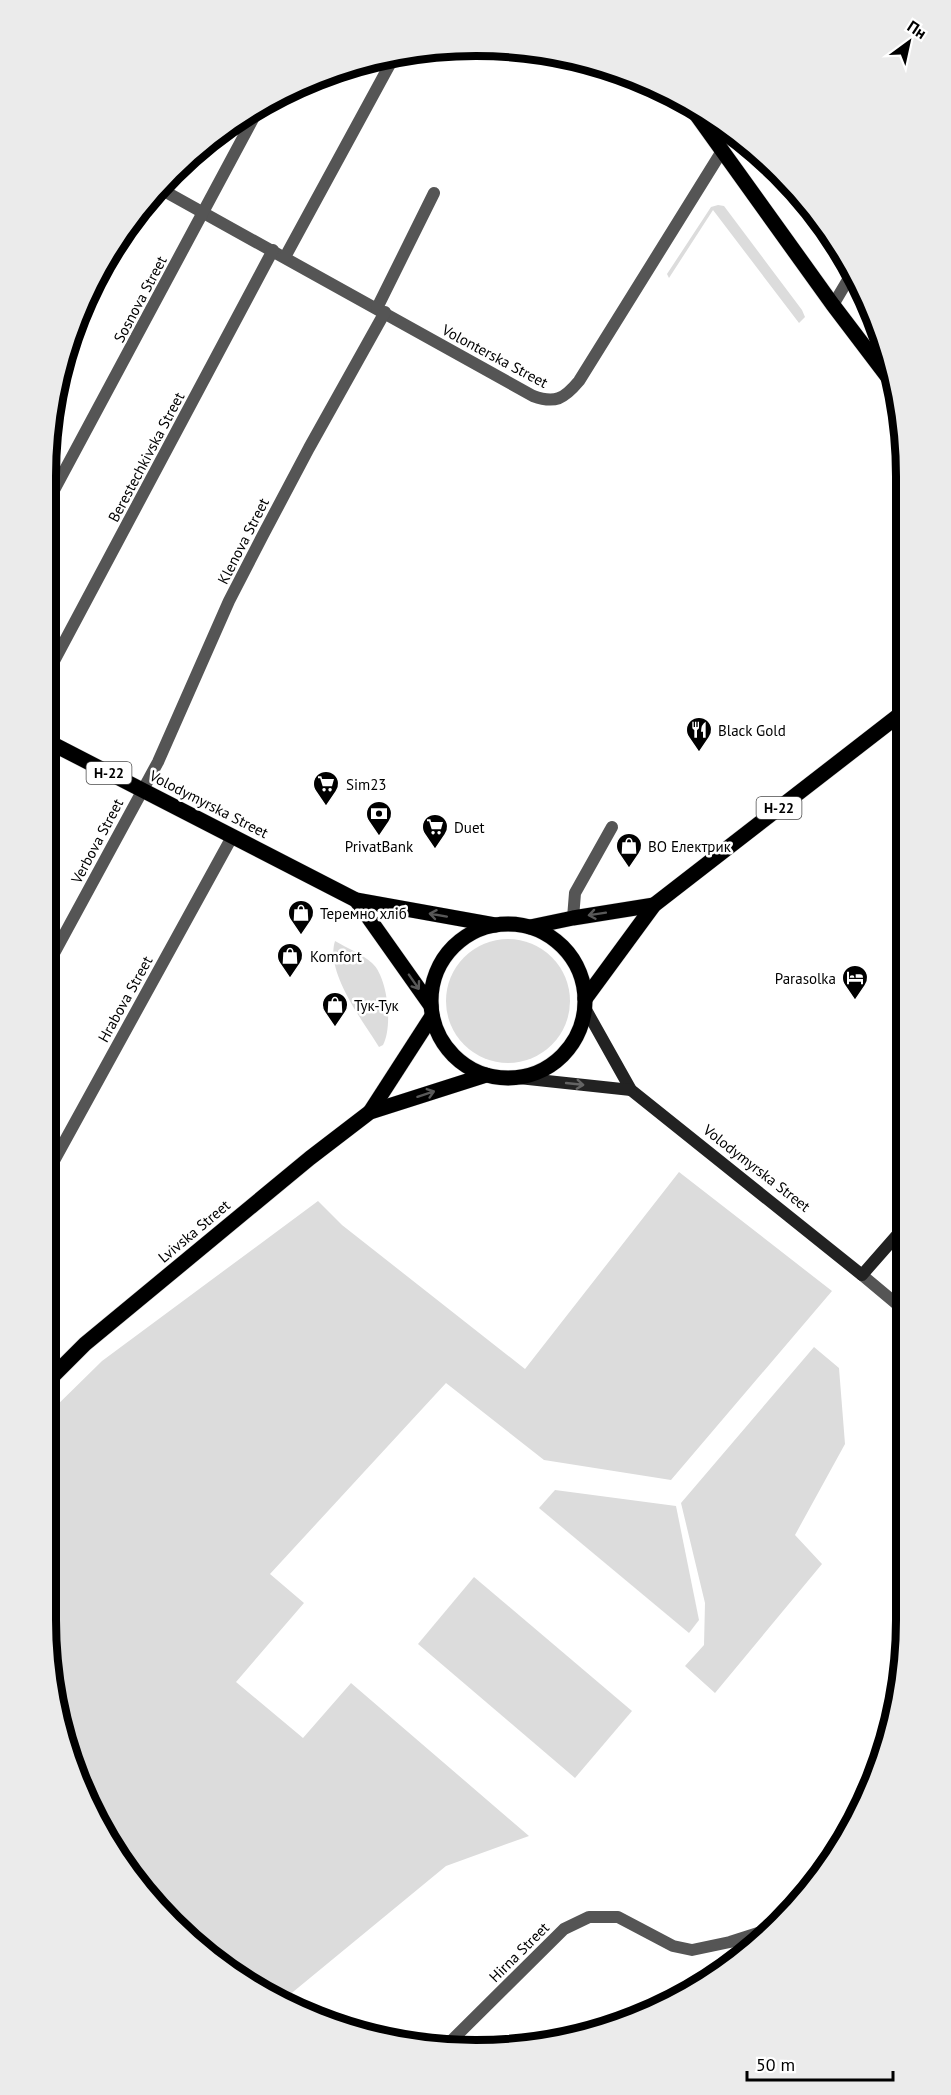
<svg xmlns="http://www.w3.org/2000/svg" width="951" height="2095" font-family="'PT Sans',sans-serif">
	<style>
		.green { fill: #dcdcdc }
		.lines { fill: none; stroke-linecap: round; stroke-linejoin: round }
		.primary-casing { stroke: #dbdbdb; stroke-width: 16 }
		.minor { stroke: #555; stroke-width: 12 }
		.secondary { stroke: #222; stroke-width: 12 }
		.primary { stroke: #000; stroke-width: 15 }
		.oneway { stroke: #595959 }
		.oneway2 { stroke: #646464 }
		.labels { text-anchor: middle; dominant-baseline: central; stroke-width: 5; stroke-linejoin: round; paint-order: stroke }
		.shield { fill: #fff; stroke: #4c4c4c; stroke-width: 1.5 }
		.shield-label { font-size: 14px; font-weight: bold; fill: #000 }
		.street-label { font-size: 15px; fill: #000; stroke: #fff }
		.poi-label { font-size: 15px; fill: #000; stroke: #fff; text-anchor: start }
		.rim { fill: none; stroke: #000; stroke-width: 8 }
	</style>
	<rect width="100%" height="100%" fill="#fff"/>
	<g class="green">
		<path d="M718,205L724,206L802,310L805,317L799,323L713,210L669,278L667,274L711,207Z"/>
		<circle cx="508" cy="1001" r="62"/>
		<path d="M335,941C347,948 362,954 372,963C388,977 393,1027 383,1045L379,1047C363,1021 325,972 335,941Z"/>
		<path d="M679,1172L832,1291L671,1480L544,1460L446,1383L270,1574L304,1603L236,1682L303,1738L351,1683L529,1836L446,1866L282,2001L261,1992L152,1903L103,1834L68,1758L45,1619V1417L102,1361L318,1201L342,1225L525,1369Z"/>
		<path d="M814,1347L839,1368L845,1444L795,1535L822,1564L715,1693L685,1666L704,1645L705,1603L681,1503Z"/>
		<path d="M555,1490L676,1506L699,1620L689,1633L539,1508Z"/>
		<path d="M474,1577L632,1711L575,1778L418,1644Z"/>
	</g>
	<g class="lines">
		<defs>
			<g id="primary">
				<path d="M693,110L833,305L893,384"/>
				<path d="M45,740L356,900L495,925"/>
				<path d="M356,900L431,1006"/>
				<circle cx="508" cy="1001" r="77"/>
				<path d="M530,927L573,918L654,905"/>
				<path d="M585,999L654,905L903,712"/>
				<path d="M370,1112L432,1016"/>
				<path d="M45,1384L85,1344L310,1158L370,1112L486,1075"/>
			</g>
		</defs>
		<use href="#primary" class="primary-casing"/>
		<g class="minor">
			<path d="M710,133L716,122"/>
			<path d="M157,187L533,396C555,404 564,399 579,381L722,151"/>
			<path d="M285,257L395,55"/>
			<path d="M833,305L852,273"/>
			<path d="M377,308L434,193"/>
			<path d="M45,507L261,104"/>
			<path d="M45,678L273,250"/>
			<path d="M573,918L575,893L612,827"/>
			<path d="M45,970L158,762L229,601L263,535L309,448L385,312"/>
			<path d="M45,1177L232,837"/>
			<path d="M862,1275L905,1311"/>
			<path d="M445,2047L564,1929L589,1917H618L673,1946L692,1950L730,1942L767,1930"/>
		</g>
		<g class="secondary">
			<path d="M585,1008L631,1090L862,1275L905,1226"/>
			<path d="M519,1078L631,1090"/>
		</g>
		<use href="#primary" class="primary"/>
	</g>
	<defs><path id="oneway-shaft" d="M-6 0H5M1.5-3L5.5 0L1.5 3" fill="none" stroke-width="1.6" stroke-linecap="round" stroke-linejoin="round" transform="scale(1.5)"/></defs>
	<g class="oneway">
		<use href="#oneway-shaft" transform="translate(597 914) rotate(171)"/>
		<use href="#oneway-shaft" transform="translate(438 915) rotate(-170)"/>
		<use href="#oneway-shaft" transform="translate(414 982) rotate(55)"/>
		<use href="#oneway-shaft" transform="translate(426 1094) rotate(-18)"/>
	</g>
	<use class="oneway2" href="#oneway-shaft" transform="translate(575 1084) rotate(6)"/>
	<defs>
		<symbol id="restaurant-pin" viewBox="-11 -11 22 30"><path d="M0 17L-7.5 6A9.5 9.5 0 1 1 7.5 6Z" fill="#000" stroke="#fff"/><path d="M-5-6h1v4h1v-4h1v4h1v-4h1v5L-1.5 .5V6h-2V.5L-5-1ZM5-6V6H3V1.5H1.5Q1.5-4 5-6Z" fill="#fff"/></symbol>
		<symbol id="supermarket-pin" viewBox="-11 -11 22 30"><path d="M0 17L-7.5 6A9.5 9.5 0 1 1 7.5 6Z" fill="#000" stroke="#fff"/><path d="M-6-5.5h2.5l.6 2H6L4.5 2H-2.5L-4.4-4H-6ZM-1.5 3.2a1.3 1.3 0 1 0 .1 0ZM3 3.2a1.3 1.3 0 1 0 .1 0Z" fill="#fff"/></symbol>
		<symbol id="bank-pin" viewBox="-11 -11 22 30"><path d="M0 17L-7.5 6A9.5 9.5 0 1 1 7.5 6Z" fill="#000" stroke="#fff"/><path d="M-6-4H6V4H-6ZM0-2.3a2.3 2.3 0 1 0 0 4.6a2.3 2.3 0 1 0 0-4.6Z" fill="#fff"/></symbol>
		<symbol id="shop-pin" viewBox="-11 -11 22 30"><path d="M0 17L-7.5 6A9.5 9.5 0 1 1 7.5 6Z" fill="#000" stroke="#fff"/><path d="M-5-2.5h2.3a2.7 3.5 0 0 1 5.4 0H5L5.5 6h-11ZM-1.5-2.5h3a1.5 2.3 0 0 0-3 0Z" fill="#fff"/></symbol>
		<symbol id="hotel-pin" viewBox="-11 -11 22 30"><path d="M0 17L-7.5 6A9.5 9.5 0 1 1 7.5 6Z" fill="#000" stroke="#fff"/><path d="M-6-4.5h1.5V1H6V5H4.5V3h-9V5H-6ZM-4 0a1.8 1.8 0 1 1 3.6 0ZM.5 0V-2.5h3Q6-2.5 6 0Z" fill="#fff"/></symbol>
	</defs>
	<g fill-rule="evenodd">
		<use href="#restaurant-pin" x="684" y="715" width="30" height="40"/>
		<use href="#supermarket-pin" x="311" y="769" width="30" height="40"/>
		<use href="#bank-pin" x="364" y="799" width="30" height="40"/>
		<use href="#supermarket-pin" x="420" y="812" width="30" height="40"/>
		<use href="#shop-pin" x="614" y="831" width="30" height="40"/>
		<use href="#shop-pin" x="286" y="898" width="30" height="40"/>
		<use href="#shop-pin" x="275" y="941" width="30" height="40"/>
		<use href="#hotel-pin" x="840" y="963" width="30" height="40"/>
		<use href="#shop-pin" x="320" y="990" width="30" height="40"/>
	</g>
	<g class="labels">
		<g class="shield">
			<rect x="86.5" y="762" width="45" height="22" rx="4.5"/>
			<rect x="756.5" y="797" width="45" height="22" rx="4.5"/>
		</g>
		<g class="shield-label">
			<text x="109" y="773">Н-22</text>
			<text x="779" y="808">Н-22</text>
		</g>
		<g class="street-label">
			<text transform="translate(140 299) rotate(-62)">Sosnova Street</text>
			<text transform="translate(495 356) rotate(28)">Volonterska Street</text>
			<text transform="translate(146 457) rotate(-62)">Berestechkivska Street</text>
			<text transform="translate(243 541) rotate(-63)">Klenova Street</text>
			<text transform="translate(209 804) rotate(27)">Volodymyrska Street</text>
			<text transform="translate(97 841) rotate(-62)">Verbova Street</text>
			<text transform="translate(125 999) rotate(-61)">Hrabova Street</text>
			<text transform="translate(757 1168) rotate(38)">Volodymyrska Street</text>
			<text transform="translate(194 1231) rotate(-40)">Lvivska Street</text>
			<text transform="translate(519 1952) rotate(-45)">Hirna Street</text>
		</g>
		<g class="poi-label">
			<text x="718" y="730">Black Gold</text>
			<text x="346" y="784">Sim23</text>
			<text x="454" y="827">Duet</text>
			<text x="379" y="846" text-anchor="middle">PrivatBank</text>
			<text x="648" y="846">ВО Електрик</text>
			<text x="320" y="913">Теремно хліб</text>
			<text x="310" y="956">Komfort</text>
			<text x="836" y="978" text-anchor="end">Parasolka</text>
			<text x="354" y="1005">Тук-Тук</text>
		</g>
	</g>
	<path d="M0 0H951V2095H0ZM476 56H476A420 420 0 0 1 896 476V1620A420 420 0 0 1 476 2040H476A420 420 0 0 1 56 1620V476A420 420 0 0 1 476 56Z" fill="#ebebeb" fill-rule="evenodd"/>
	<path class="rim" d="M476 56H476A420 420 0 0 1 896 476V1620A420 420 0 0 1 476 2040H476A420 420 0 0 1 56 1620V476A420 420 0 0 1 476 56Z"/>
	<g transform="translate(909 42) rotate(33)" stroke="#ffffff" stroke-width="4.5" paint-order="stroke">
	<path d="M0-4.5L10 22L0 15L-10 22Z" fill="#000000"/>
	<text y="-9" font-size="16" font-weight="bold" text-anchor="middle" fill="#000000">Пн</text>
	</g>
	<path d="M747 2071v9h146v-9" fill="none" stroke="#000000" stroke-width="3"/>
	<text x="756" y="2071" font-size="18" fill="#000000" stroke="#ffffff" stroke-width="4.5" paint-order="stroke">50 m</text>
</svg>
